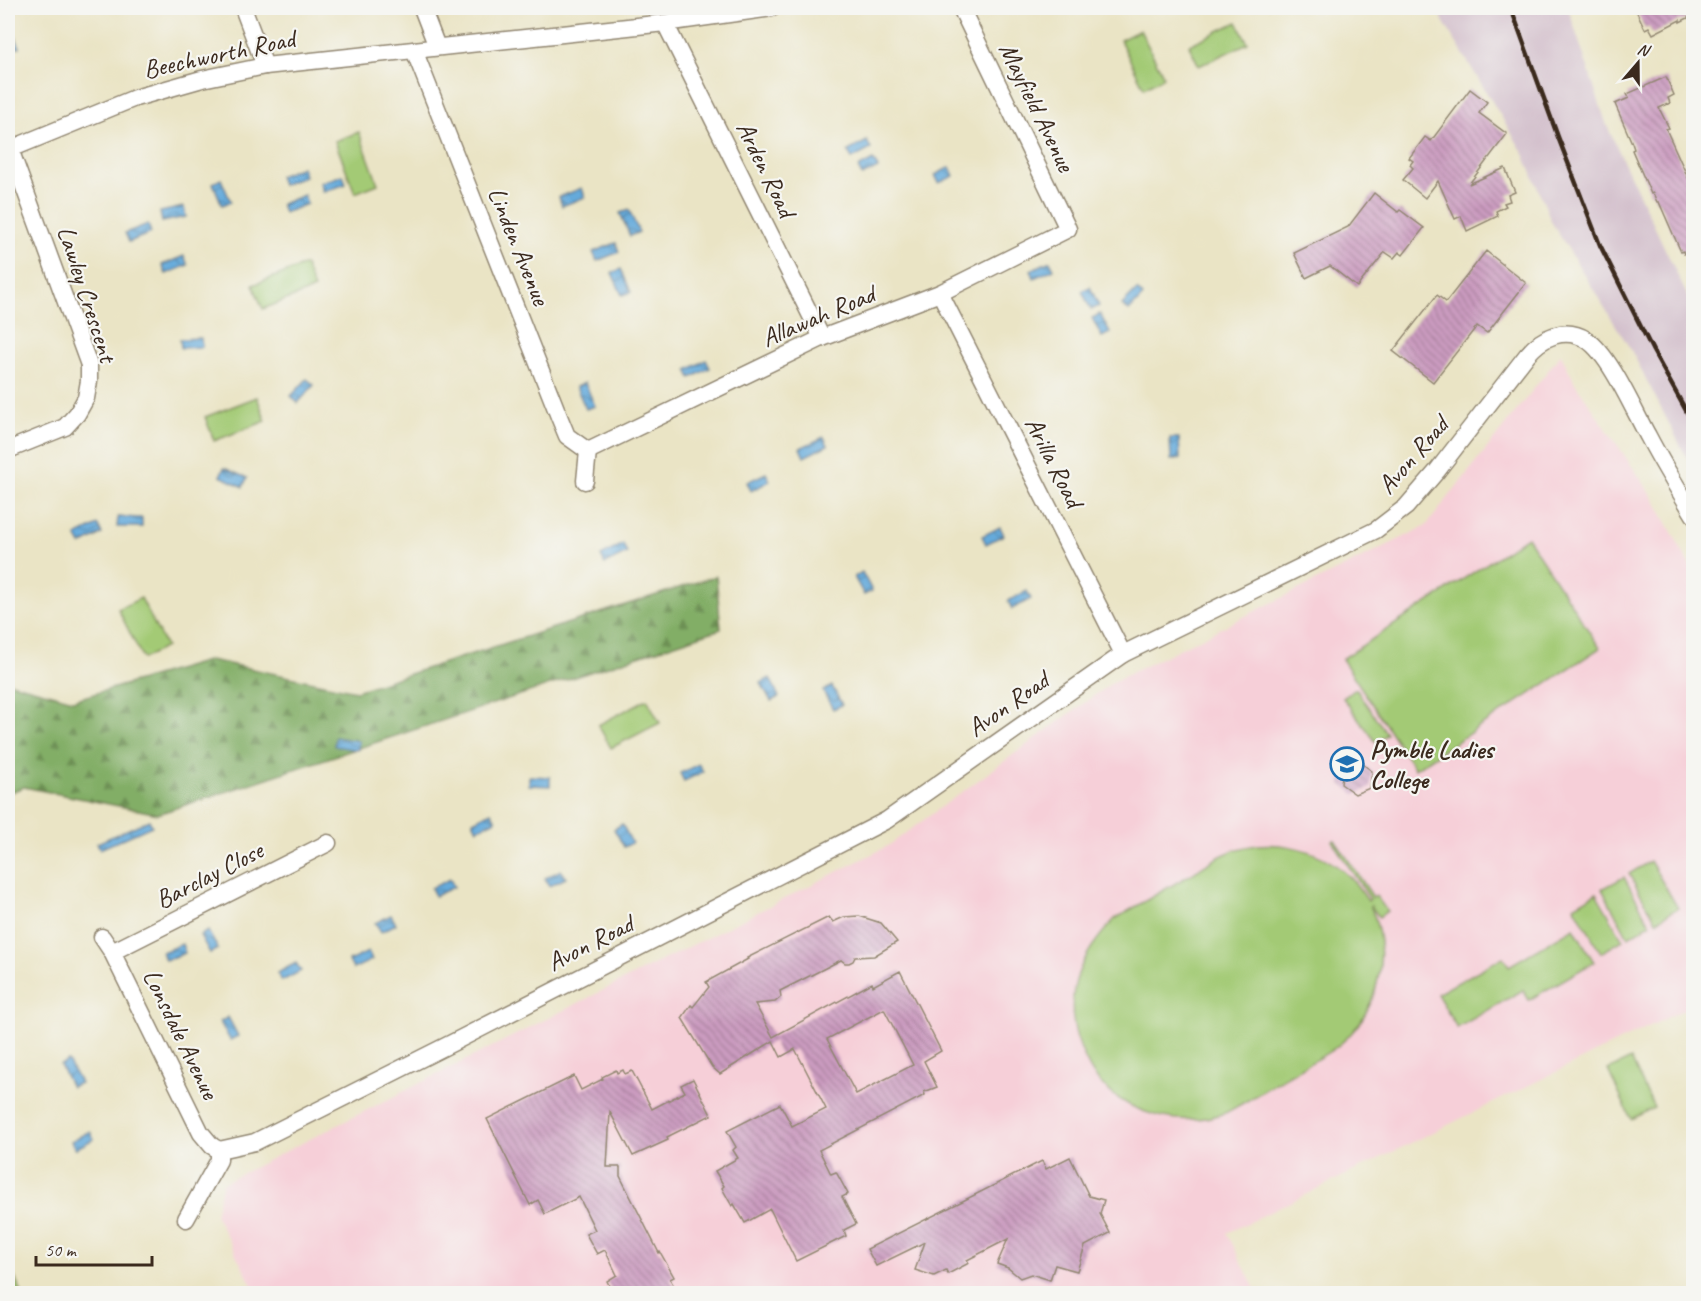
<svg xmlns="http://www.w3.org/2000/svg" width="1701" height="1301" font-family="Caveat,sans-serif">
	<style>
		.built { fill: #f6cfd8 }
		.railway { fill: #d1bdca }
		.grass { fill: url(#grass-dots); stroke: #6f7a4a; stroke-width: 1.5 }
		.forest { fill: url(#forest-firs); stroke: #5e6c42; stroke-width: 1.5 }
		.park { fill: #a3ca75; stroke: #6f7a4a; stroke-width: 1.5 }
		.water { fill: url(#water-waves); stroke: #506a7c; stroke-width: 1.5 }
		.building { fill: url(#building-back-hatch); fill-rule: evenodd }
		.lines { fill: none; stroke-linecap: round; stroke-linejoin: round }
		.minor-casing { stroke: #928772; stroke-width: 19 }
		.minor { stroke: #fff; stroke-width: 16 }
		.rail { stroke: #3b2a1e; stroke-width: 4.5 }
		.labels { text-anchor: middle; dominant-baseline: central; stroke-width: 4.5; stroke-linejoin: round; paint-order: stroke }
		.street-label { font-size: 26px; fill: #3b2a1e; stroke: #f6f6f2 }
		.poi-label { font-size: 26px; font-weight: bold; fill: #3b2a1e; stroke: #f6f6f2; text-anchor: start }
	</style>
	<defs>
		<pattern id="grass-dots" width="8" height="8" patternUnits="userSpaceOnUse" patternTransform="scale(1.5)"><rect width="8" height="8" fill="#a3ca75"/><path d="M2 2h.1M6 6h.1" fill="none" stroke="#86a45f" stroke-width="1.8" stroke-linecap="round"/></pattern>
		<pattern id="forest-firs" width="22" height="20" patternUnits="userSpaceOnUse" patternTransform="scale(1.5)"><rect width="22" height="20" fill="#82ae66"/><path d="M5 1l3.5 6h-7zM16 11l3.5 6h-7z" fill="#6c8e53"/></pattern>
		<pattern id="water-waves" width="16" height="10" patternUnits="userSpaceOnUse" patternTransform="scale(1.5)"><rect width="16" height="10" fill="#65aadb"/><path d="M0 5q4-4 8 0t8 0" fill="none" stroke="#548bb1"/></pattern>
		<pattern id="building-back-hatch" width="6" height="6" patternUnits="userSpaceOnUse" patternTransform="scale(1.5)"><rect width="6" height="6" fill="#cb9bc0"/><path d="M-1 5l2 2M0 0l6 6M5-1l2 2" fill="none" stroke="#a67f9b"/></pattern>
	</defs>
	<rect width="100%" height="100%" fill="#f6f6f2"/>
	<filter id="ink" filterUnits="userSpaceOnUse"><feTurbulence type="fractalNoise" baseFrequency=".0167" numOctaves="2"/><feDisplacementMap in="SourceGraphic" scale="12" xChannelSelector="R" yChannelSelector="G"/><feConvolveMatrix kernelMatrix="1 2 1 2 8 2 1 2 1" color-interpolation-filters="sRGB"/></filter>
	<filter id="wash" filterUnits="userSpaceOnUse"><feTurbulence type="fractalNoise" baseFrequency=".008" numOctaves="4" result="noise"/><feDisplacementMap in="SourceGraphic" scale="24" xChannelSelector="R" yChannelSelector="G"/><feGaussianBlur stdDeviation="1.35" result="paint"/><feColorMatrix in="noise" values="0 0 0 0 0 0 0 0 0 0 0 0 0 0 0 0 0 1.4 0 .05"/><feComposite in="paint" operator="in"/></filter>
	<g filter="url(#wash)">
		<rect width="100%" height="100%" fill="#eae4c5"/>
		<path class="built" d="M1561,354L1575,383L1653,497L1693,571V1005L1227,1233L1257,1293H256L215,1214L223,1183L888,846L1113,682L1426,526Z"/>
		<path class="railway" d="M1439,8H1568L1607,126L1693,308V470L1631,350L1552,223L1524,154L1443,21Z"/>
		<path class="grass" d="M8,1264L22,1293H8Z"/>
		<path class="forest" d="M716,576L721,629L158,814L24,787L8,793V682L73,700L210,660L356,691Z"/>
		<g class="park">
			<path d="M1237,22L1248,43L1199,66L1189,45Z"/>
			<path d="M1140,30L1164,77L1144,88L1120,40Z"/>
			<path d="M359,132L378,184L355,193L335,141Z"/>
			<path d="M305,265L314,289L263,309L253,285Z"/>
			<path d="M257,397L266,421L214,441L205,417Z"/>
			<path d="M1527,537L1600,648L1415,769L1342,659Z"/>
			<path d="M141,598L166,647L143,659L118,609Z"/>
			<path d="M1356,689L1387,734L1376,742L1343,698Z"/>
			<path d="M647,699L660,723L611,748L598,725Z"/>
			<path d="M1335,840L1373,897L1376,896L1387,911L1379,917L1370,905C1392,954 1379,1015 1335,1048C1319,1059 1301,1068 1284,1078C1271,1086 1258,1094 1245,1102C1239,1105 1232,1110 1225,1113C1179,1129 1124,1114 1094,1075C1086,1064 1081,1050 1077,1038C1063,990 1082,953 1115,919C1140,904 1165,889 1190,875C1202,868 1213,859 1225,854C1266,835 1317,846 1349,876C1356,883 1362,892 1368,901L1370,899L1332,841Z"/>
			<path d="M1650,861L1678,908L1656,921L1629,874Z"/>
			<path d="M1624,877L1650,924L1628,937L1602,889Z"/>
			<path d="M1596,893L1623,940L1601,953L1574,906Z"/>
			<path d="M1574,928L1594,962L1529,1000L1523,990L1457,1028L1437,994L1503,957L1509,966Z"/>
			<path d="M1631,1059L1654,1108L1631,1119L1608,1070Z"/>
		</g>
		<g class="water">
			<path d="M11,28L20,47L11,50L8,42V30Z"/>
			<path d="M867,141L871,149L852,159L848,151Z"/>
			<path d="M873,160L878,168L862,176L858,168Z"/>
			<path d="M302,167L305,176L282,185L279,176Z"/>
			<path d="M950,167L954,176L939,183L935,175Z"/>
			<path d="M343,175L346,184L323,192L320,183Z"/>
			<path d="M221,179L231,202L222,205L213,183Z"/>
			<path d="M582,188L585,197L562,206L559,197Z"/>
			<path d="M304,195L307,204L284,213L281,204Z"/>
			<path d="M184,207L186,217L162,222L160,212Z"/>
			<path d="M629,210L639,232L630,236L620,213Z"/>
			<path d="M148,224L151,233L129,242L125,233Z"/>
			<path d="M616,243L619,252L597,261L593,252Z"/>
			<path d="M184,256L188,265L166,274L162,265Z"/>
			<path d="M1050,261L1054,269L1034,278L1031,270Z"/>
			<path d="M621,269L631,292L622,295L612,273Z"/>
			<path d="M1090,287L1099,306L1091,310L1082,291Z"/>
			<path d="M1137,290L1143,296L1129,311L1122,305Z"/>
			<path d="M1100,314L1110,333L1102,337L1092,318Z"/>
			<path d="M201,338L202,347L181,348L180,339Z"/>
			<path d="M706,360L710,368L691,378L687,370Z"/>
			<path d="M307,379L314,385L298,403L291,396Z"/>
			<path d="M585,383L595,406L586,409L576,387Z"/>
			<path d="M824,437L828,445L804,457L800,448Z"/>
			<path d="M1170,438H1179L1180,459L1171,460Z"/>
			<path d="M224,468L247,478L243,487L220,476Z"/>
			<path d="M766,473L770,481L751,491L747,482Z"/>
			<path d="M118,517L142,518V527H117Z"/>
			<path d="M98,525L102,534L81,545L76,536Z"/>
			<path d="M1000,527L1004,535L986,544L982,536Z"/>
			<path d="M623,544L627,553L605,564L601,556Z"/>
			<path d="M862,572L872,591L864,595L854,577Z"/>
			<path d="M1027,591L1031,599L1012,609L1008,601Z"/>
			<path d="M770,678L779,697L771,701L761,683Z"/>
			<path d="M832,686L842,705L833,709L823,691Z"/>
			<path d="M335,737L359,741L358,750L334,746Z"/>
			<path d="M699,764L703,772L684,781L680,773Z"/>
			<path d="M529,776L550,777V786L529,785Z"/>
			<path d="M491,812L496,820L477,829L473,821Z"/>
			<path d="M149,820L152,826L100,849L97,843Z"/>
			<path d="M622,824L632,843L624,847L614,829Z"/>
			<path d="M561,870L566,878L549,886L545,878Z"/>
			<path d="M450,879L454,887L435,896L431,888Z"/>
			<path d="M391,915L396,924L381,932L375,923Z"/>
			<path d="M208,931L218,949L210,953L200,935Z"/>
			<path d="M182,944L185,953L165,960L162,952Z"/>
			<path d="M368,952L372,960L353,969L349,961Z"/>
			<path d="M296,963L301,971L282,981L277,973Z"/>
			<path d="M228,1017L238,1036L230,1040L220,1022Z"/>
			<path d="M68,1061L80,1083L71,1087L60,1065Z"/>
			<path d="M90,1131L94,1139L75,1149L71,1141Z"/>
		</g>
		<g id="blocks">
			<g class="building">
				<path d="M1635,8H1694V15L1680,22V20L1653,34L1649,27L1645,29Z"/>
				<path d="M1666,77L1674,95L1668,98L1670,103L1659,108L1669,128L1666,129L1694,191V250L1684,254L1683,251L1681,252L1659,202H1657L1653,193L1651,194L1632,150L1634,149L1632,143L1615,104L1629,98L1627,94Z"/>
				<path d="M1470,89L1487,102L1479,113L1507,134L1469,184L1505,168L1515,192L1508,195L1510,201L1504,203L1506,206L1496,211L1498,216L1467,231L1461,216L1455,219L1438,181L1425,198L1403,180L1413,168L1410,165L1413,161L1409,158L1425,137L1431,141Z"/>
				<path d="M1374,193L1398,212L1400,210L1424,228L1403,255L1399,252L1394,258L1385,252L1357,287L1330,266L1306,278L1294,253L1348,227Z"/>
				<path d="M1486,251L1526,283L1487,333L1477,326L1433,382L1393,351L1437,295L1446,302Z"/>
				<path d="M1358,761L1372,771L1370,788L1355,794L1341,784L1343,768Z"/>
				<path d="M859,916L881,923L897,942L874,956L855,957L853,961L849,963H845L841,960L780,991L781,997L775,1002L755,1004L773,1037L872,983L873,986L900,971L941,1051L924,1061L937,1087L924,1092L925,1095L819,1150L831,1174L836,1172L848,1194L842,1197L856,1224L844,1230L846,1236L796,1261L770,1209L745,1223L734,1204L732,1206L722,1188L724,1186L715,1171L738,1158L733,1150L736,1147L727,1131L780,1104L792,1126L826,1109L795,1049L781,1057L773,1041L720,1074L712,1067L682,1018L691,1005L693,1007L709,987L706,982L748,959L747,958L829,917L833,922L844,917ZM884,1009L913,1065L856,1094L827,1039Z"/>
				<path d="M616,1070L617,1073L623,1070L625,1074L632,1071L652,1109L685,1092L681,1085L693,1079L711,1115L667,1137L668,1140L633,1156L610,1112L607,1167H620V1176L659,1253L660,1252L674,1277L670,1279L678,1293H613L607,1281L617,1275L605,1250L597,1254L586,1234L595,1230L579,1197L545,1214L538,1200L530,1205L487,1119L574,1076L581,1090L603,1079L602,1077Z"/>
				<path d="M1070,1157L1089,1196L1104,1200L1100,1214L1110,1233L1085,1246L1077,1271L1055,1265L1050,1280L1031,1274L1020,1278L1008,1268L997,1264L1008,1239L967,1260L969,1263L948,1274L946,1270L934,1276L915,1270L925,1242L876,1266L867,1249L1042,1161L1046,1169Z"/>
			</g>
		</g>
	</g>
	<g filter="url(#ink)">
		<use href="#blocks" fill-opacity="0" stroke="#928772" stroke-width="1.5"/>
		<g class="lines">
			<defs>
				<g id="minor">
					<path d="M243,8L265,66"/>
					<path d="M422,8L437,47"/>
					<path d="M665,23L822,338"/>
					<path d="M414,50L560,419L567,436L588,451"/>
					<path d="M8,150L135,98L202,79L265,66L665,23L772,8"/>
					<path d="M940,293L1123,654"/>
					<path d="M8,450L65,427L77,414L86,398L89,381V365L10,149"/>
					<path d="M588,451L822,338L940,293L1068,229L961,8"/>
					<path d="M585,481L588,451"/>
					<path d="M102,937L112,952L201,1133L212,1146L219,1150"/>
					<path d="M112,952L328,843"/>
					<path d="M219,1150L255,1142L452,1043L887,820L1123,654L1376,530L1406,507L1437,471L1527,355C1542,337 1565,326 1587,340C1610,355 1634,411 1648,436C1662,463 1678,489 1694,515"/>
					<path d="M186,1219L219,1160V1150"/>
				</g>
			</defs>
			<use href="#minor" class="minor-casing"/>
			<use href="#minor" class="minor"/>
			<path class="rail" d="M1511,8L1558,137L1600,245L1653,351L1694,425"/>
		</g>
	</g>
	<defs>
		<symbol id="school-ring" viewBox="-11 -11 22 22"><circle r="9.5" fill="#f6f6f2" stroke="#1f6fb2" stroke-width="1.5"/><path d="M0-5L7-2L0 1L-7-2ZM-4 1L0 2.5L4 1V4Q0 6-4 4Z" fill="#1f6fb2"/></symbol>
	</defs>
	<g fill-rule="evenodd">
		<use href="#school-ring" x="1328" y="745" width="38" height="38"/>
	</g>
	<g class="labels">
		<g class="street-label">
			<text transform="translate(219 54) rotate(-12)">Beechworth Road</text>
			<text transform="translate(1037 107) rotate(64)">Mayfield Avenue</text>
			<text transform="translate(766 169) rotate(64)">Arden Road</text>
			<text transform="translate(519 246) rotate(68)">Linden Avenue</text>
			<text transform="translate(87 294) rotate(72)">Lawley Crescent</text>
			<text transform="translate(818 316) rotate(-23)">Allawah Road</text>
			<text transform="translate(1413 455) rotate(-49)">Avon Road</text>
			<text transform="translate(1054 462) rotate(63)">Arilla Road</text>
			<text transform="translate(1008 704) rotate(-35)">Avon Road</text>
			<text transform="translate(209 875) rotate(-27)">Barclay Close</text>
			<text transform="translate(590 943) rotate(-27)">Avon Road</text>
			<text transform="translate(181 1034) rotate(64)">Lonsdale Avenue</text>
		</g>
		<g class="poi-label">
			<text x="1370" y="749">Pymble Ladies<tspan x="1370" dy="30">College</tspan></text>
		</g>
	</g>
	<rect width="1701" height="1301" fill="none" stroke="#f6f6f2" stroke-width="30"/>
	<g transform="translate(1638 63) rotate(20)" stroke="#f6f6f2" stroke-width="4.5" paint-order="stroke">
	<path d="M0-4.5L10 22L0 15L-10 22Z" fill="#3b2a1e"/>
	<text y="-9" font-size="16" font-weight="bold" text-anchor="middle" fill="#3b2a1e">N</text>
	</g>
	<path d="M36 1256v9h116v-9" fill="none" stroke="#3b2a1e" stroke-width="3"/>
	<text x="45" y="1256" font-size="18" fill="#3b2a1e" stroke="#f6f6f2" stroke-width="4.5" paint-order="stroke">50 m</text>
</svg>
